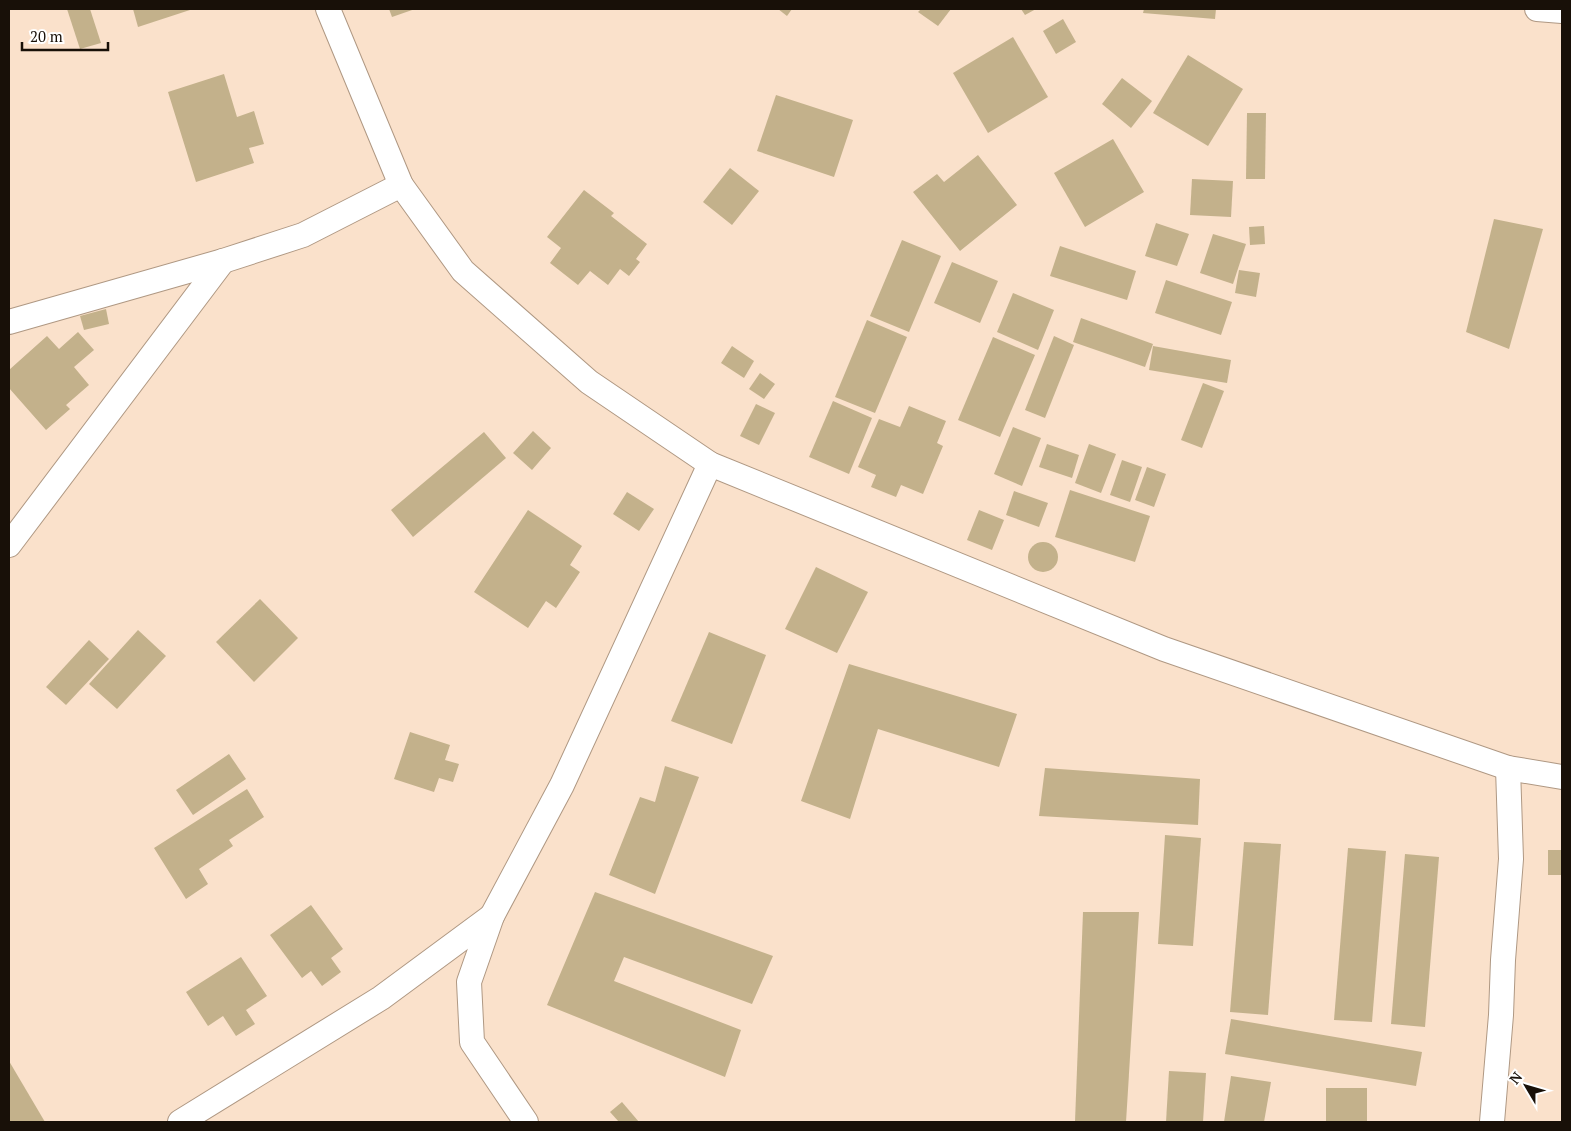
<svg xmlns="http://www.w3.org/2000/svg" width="1571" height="1131" font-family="'PT Serif',serif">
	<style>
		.building { fill: #c3b18b }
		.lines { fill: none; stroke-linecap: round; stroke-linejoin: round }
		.minor-casing { stroke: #af9883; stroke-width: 26 }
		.minor { stroke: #fff; stroke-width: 24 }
	</style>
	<rect width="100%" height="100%" fill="#fae1cb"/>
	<g class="building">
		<path d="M67,9H90L101,43L80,49Z"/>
		<path d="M133,9H193L138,27Z"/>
		<path d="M389,9H415L392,17Z"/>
		<path d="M778,9H792L787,16Z"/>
		<path d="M921,9H951L938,26L918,12Z"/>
		<path d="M1021,9H1036L1025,15Z"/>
		<path d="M1144,9H1216L1215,19L1143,13Z"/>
		<path d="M1063,19L1076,42L1056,54L1043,31Z"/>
		<path d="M1013,37L1048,97L988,133L953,73Z"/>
		<path d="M1188,55L1243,89L1208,146L1153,113Z"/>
		<path d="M224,74L237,117L254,111L264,144L249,148L254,163L196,182L168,92Z"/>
		<path d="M1122,78L1152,101L1131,128L1102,104Z"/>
		<path d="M776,95L853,120L834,177L757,151Z"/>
		<path d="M1247,113H1266L1265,179H1246Z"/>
		<path d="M1113,139L1144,192L1085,227L1054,173Z"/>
		<path d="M978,155L1017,205L960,251L913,192L937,174L944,182Z"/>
		<path d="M730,168L759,191L732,225L703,202Z"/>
		<path d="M1192,179L1233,181L1231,217L1190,215Z"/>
		<path d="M584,190L614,213L611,216L647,244L636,259L640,262L629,276L620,269L608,285L590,271L578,285L550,263L561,248L547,237Z"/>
		<path d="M1494,219L1543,229L1509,349L1466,332Z"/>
		<path d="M1156,223L1189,234L1177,266L1145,256Z"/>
		<path d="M1264,226L1265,244L1250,245L1249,227Z"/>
		<path d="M1213,234L1246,244L1233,284L1200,273Z"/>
		<path d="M902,240L941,256L909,332L870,316Z"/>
		<path d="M1060,246L1136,271L1127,300L1050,276Z"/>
		<path d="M952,262L998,281L980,323L934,303Z"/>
		<path d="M1239,270L1260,273L1256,297L1235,293Z"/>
		<path d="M1166,280L1232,302L1221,335L1155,313Z"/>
		<path d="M1013,293L1054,310L1038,350L997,332Z"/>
		<path d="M106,309L109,324L84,330L80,316Z"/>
		<path d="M1081,318L1153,344L1145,367L1073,342Z"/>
		<path d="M867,320L907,337L875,413L835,397Z"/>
		<path d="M78,332L94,350L74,367L89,385L66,405L70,409L46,430L9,388V370L47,336L59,349Z"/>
		<path d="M1054,336L1074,345L1045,418L1025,410Z"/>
		<path d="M993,337L1035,355L1000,437L958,420Z"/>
		<path d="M732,346L754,361L744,378L721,363Z"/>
		<path d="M1153,346L1231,360L1227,383L1149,370Z"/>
		<path d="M760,373L775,384L764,399L749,389Z"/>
		<path d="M1203,383L1224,391L1202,448L1181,440Z"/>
		<path d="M833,401L872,418L849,474L809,457Z"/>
		<path d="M756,404L775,413L759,445L740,436Z"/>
		<path d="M909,406L946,421L937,443L943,446L923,494L901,485L896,497L871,487L876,475L858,467L879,419L900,427Z"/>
		<path d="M1013,427L1041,438L1022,486L994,474Z"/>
		<path d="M533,431L551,448L532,470L513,453Z"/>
		<path d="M484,432L506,458L413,537L391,510Z"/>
		<path d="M1047,444L1079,455L1072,478L1039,467Z"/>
		<path d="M1089,444L1116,454L1101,493L1075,483Z"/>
		<path d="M1122,460L1142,467L1130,502L1110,495Z"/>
		<path d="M1147,467L1166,474L1154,507L1135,500Z"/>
		<path d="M1070,490L1150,516L1135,562L1055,537Z"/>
		<path d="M1014,491L1048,503L1039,527L1006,515Z"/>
		<path d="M627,492L654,509L639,531L613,514Z"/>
		<path d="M528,510L582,546L570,565L580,572L556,608L546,601L528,628L474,592Z"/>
		<path d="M979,510L1004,520L992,550L967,540Z"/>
		<circle cx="1043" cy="557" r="15"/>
		<path d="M816,567L868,592L837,653L785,629Z"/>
		<path d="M260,599L298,638L254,682L216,642Z"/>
		<path d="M138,630L166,656L117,709L89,684Z"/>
		<path d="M709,632L766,655L732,744L671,721Z"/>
		<path d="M89,640L109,659L66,705L46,687Z"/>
		<path d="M849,664L1017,714L999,767L878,729L850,819L801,801Z"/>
		<path d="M410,732L450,745L445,760L459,764L453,782L439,778L434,792L394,779Z"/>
		<path d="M229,754L246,779L193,815L176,790Z"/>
		<path d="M665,766L699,777L655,894L609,875L640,797L655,802Z"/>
		<path d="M1045,768L1200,779L1198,825L1039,816Z"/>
		<path d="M247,789L264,817L229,840L233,846L199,869L208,884L186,899L154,848Z"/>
		<path d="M1165,835L1201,838L1193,946L1158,944Z"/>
		<path d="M1244,842L1281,844L1268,1015L1230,1012Z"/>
		<path d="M1348,848L1386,851L1372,1022L1334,1020Z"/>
		<rect x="1548" y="850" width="14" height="25"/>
		<path d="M1405,854L1439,857L1425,1027L1391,1024Z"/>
		<path d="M595,892L773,956L752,1004L624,957L614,981L741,1030L725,1077L547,1005Z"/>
		<path d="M311,905L343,949L331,958L341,972L322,986L311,971L302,978L270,935Z"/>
		<path d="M1083,912H1139L1126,1122H1075Z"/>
		<path d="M241,957L267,996L246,1010L255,1024L236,1036L223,1016L208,1026L186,992Z"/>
		<path d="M1231,1019L1422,1052L1416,1086L1225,1054Z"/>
		<path d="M9,1061L45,1122H9Z"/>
		<path d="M1169,1071L1206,1073L1203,1122H1166Z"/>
		<path d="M1231,1076L1271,1082L1264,1122H1224Z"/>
		<rect x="1326" y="1088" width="41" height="34"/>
		<path d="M622,1102L639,1122H619L610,1112Z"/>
	</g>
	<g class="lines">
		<defs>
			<g id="minor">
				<path d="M328,9L401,185L463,271L589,382L710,464L1164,649L1508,768L1562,777"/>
				<path d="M1537,9L1562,11"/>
				<path d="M9,322L223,261L303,235L401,185"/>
				<path d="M9,545L223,261"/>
				<path d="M180,1122L381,998L492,916"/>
				<path d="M526,1122L472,1042L469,982L492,916L562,785L710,464"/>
				<path d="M1492,1122L1501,1015L1503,960L1511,859L1508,768"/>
			</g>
		</defs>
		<use href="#minor" class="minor-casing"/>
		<use href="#minor" class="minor"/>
	</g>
	<rect width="1571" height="1131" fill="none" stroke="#181008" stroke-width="20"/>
	<g transform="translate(1526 1086) rotate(308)" stroke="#ffffff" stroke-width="4" paint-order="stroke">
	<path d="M0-4L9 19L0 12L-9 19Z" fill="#181008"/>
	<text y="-8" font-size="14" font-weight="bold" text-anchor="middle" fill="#181008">N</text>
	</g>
	<path d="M22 42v8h86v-8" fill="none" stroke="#181008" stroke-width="2.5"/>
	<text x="30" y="42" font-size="15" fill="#181008" stroke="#ffffff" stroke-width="4" paint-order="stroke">20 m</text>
</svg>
